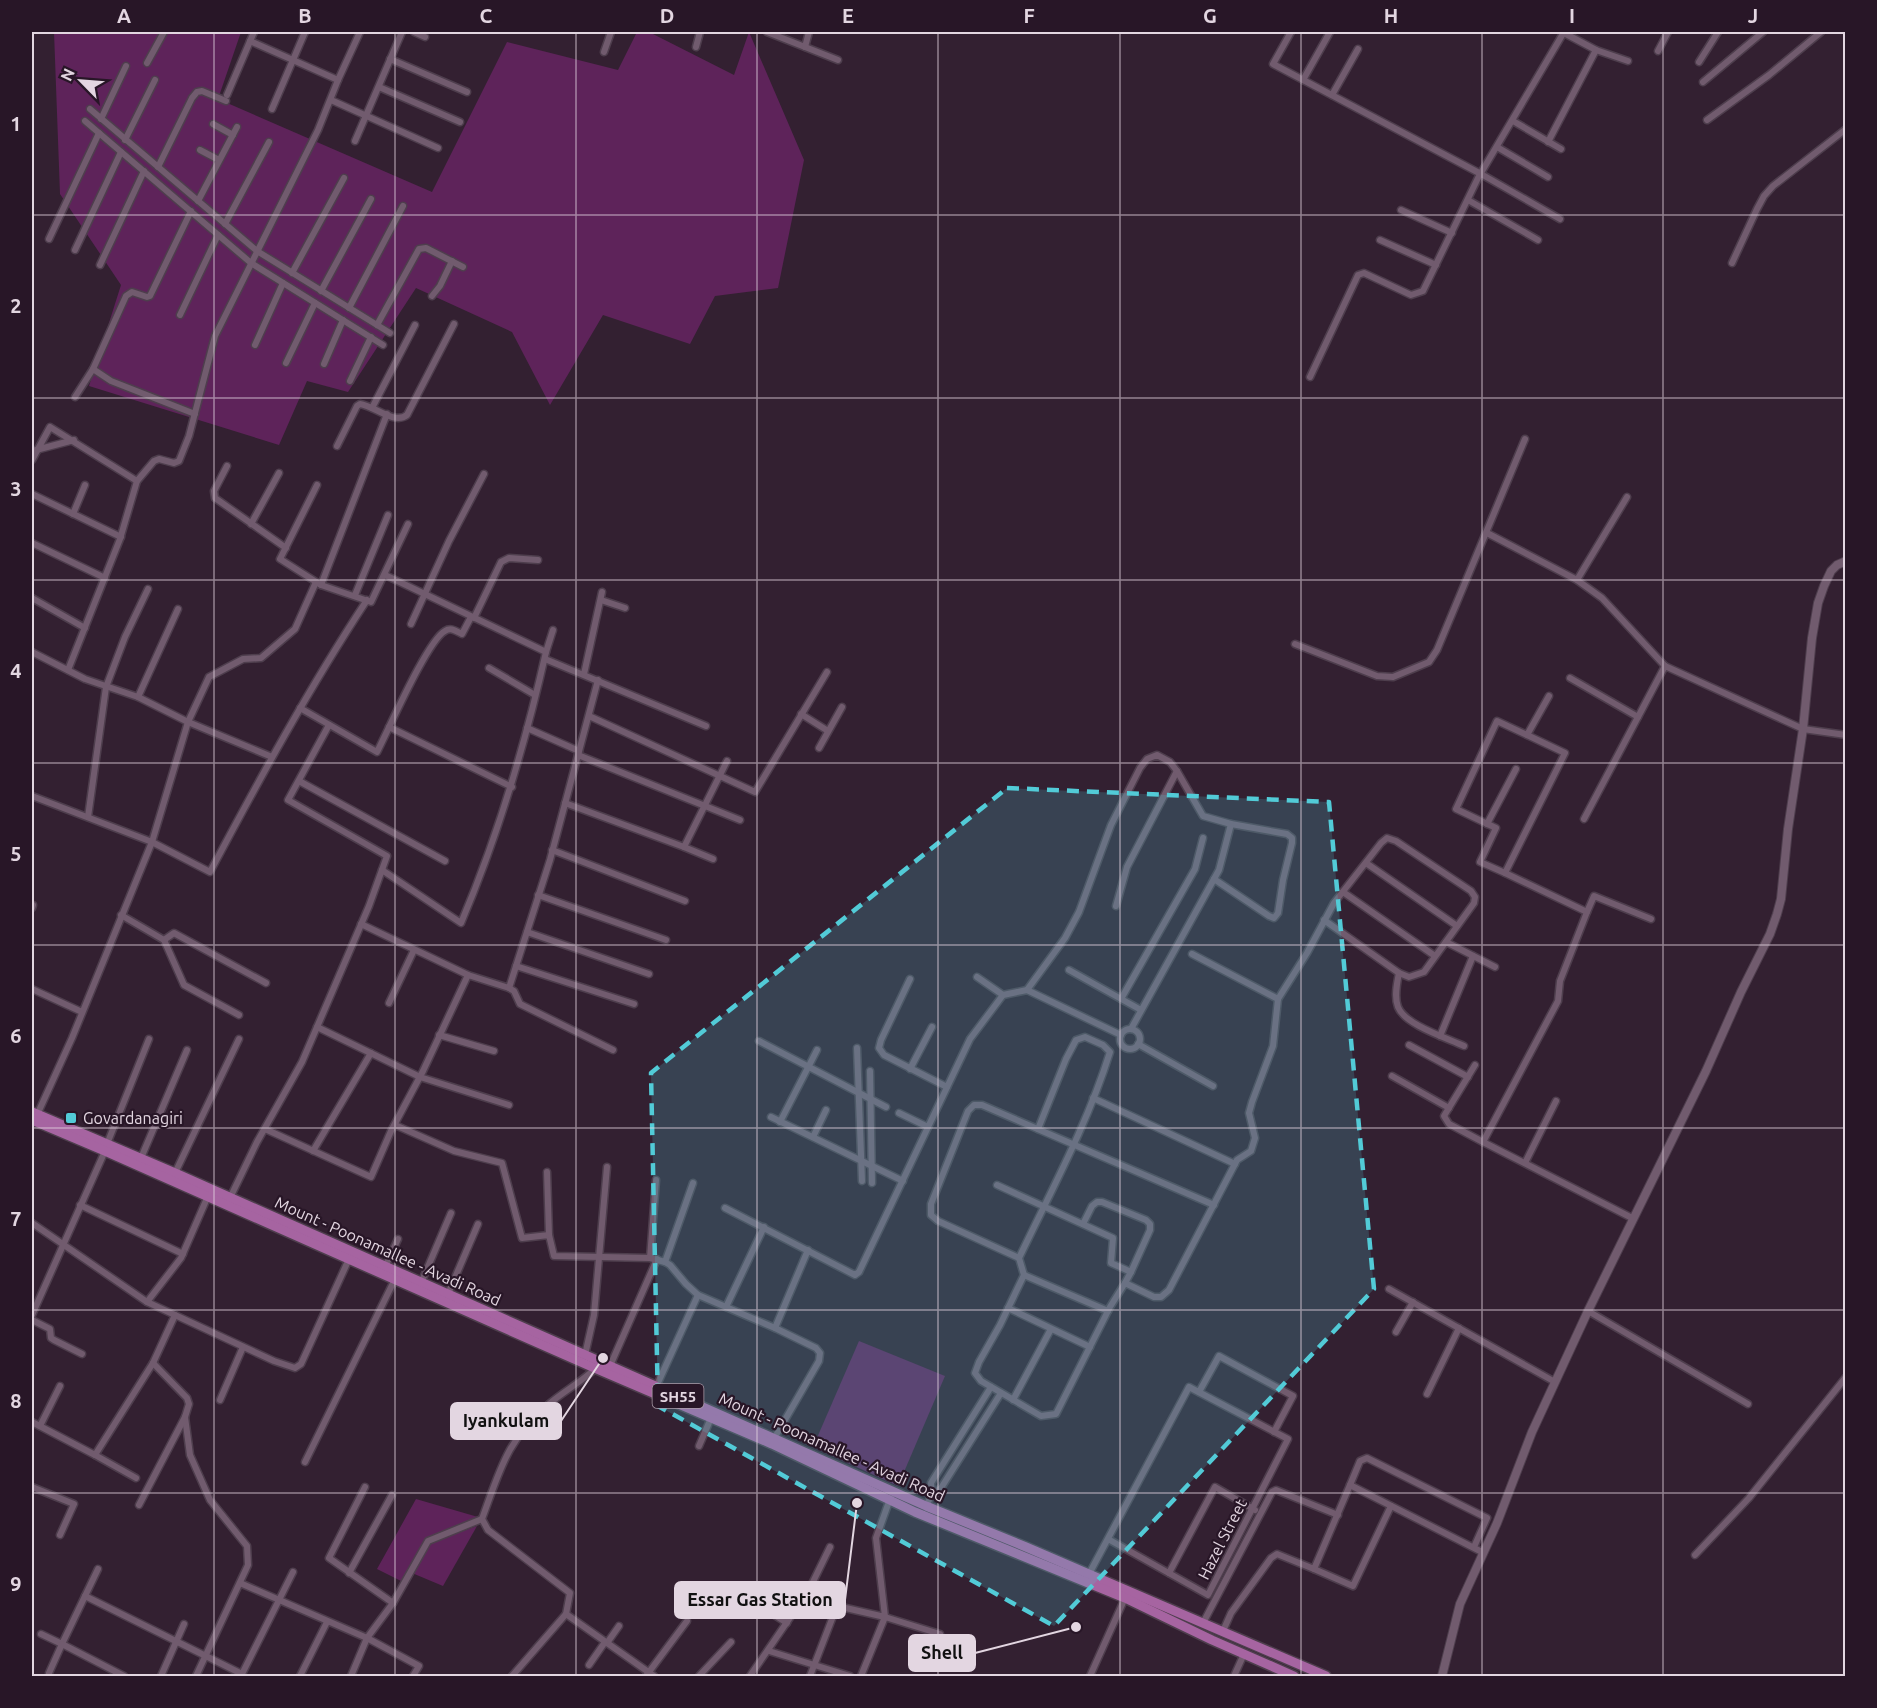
<svg xmlns="http://www.w3.org/2000/svg" width="1877" height="1708" font-family="Ubuntu,sans-serif">
	<style>
		.green { fill: #5e235a }
		.lines { fill: none; stroke-linecap: round; stroke-linejoin: round }
		.minor-casing { stroke: #4e3e4d; stroke-width: 9 }
		.tertiary-casing { stroke: #4e3e4d; stroke-width: 10 }
		.primary-casing { stroke: #4e3e4d; stroke-width: 12 }
		.minor { stroke: #715b6e; stroke-width: 6 }
		.tertiary { stroke: #715b6e; stroke-width: 8 }
		.primary { stroke: #a664a1; stroke-width: 9 }
		.marked { fill: #52cbd7; fill-opacity: 0.2; stroke: #52cbd7; stroke-width: 4.5; stroke-dasharray: 12 8; stroke-linejoin: round }
		.grid { fill: none; stroke: #e3d6e1; stroke-width: 1.5; stroke-opacity: 0.55 }
		.poi-dot { fill: #52cbd7; stroke: #281627; stroke-width: 2 }
		.labels { text-anchor: middle; dominant-baseline: central; stroke-width: 4.5; stroke-linejoin: round; paint-order: stroke }
		.shield { fill: #281627; stroke: #ab9ca9; stroke-width: 1.5 }
		.shield-label { font-size: 15px; font-weight: bold; fill: #e3d6e1 }
		.poi-label { font-size: 16px; fill: #e3d6e1; stroke: #281627; text-anchor: start }
		.street-label { font-size: 16px; fill: #e3d6e1; stroke: #281627 }
		.leader { fill: none; stroke: #e3d6e1; stroke-width: 2 }
		.callout-dot { fill: #e3d6e1; stroke: #281627; stroke-width: 2 }
		.callout { fill: #e3d6e1; stroke: #e3d6e1; stroke-width: 2 }
		.callout-label { font-size: 18px; text-anchor: middle; font-weight: bold; fill: #111 }
		.neatline { fill: none; stroke: #e3d6e1; stroke-width: 2 }
		.grid-label { font-size: 20px; text-anchor: middle; font-weight: bold; fill: #e3d6e1 }
	</style>
	<rect width="100%" height="100%" fill="#332031"/>
	<g class="green">
		<path d="M54,32H241L218,99L432,192L507,42L618,70L637,32H649L734,75L749,32L804,160L778,288L715,296L690,344L603,315L550,405L512,332L416,288L348,392L307,381L279,445L89,386L121,285L60,194Z"/>
		<path d="M859,1341L945,1376L898,1486L813,1447Z"/>
		<path d="M416,1499L478,1517L425,1539L401,1581L377,1569Z"/>
		<path d="M477,1526L443,1586L412,1573L428,1546L435,1541Z"/>
	</g>
	<g class="lines">
		<defs>
			<g id="minor">
				<path d="M414,32L425,37"/>
				<path d="M767,32L838,60"/>
				<path d="M1291,32L1273,64L1481,174L1560,219"/>
				<path d="M1564,33L1596,50L1628,61"/>
				<path d="M250,41L338,80"/>
				<path d="M696,47L700,32"/>
				<path d="M805,47L809,32"/>
				<path d="M1658,51L1668,32"/>
				<path d="M604,52L611,32"/>
				<path d="M390,59L467,92"/>
				<path d="M1699,62L1718,32"/>
				<path d="M147,63L164,32"/>
				<path d="M1303,80L1330,32"/>
				<path d="M1703,82L1763,32"/>
				<path d="M379,87L460,122"/>
				<path d="M227,95L254,32"/>
				<path d="M1332,95L1358,49"/>
				<path d="M331,100L438,148"/>
				<path d="M90,109L257,251L390,333"/>
				<path d="M272,109L305,32"/>
				<path d="M101,119L126,66"/>
				<path d="M1707,120L1769,75L1821,32"/>
				<path d="M85,121L251,263L383,345"/>
				<path d="M1513,121L1561,149"/>
				<path d="M213,124L233,135"/>
				<path d="M125,140L155,80"/>
				<path d="M355,141L402,32"/>
				<path d="M1548,142L1596,50"/>
				<path d="M1497,147L1548,177"/>
				<path d="M200,150L219,160"/>
				<path d="M158,167L192,98L197,92L202,91L226,101"/>
				<path d="M1468,200L1538,240"/>
				<path d="M198,201L237,127"/>
				<path d="M1401,210L1452,233"/>
				<path d="M225,224L269,142"/>
				<path d="M49,239L99,133"/>
				<path d="M1380,240L1436,265"/>
				<path d="M75,250L121,152"/>
				<path d="M1732,263L1757,209L1764,196L1773,186L1846,129"/>
				<path d="M100,265L144,171"/>
				<path d="M292,273L344,178"/>
				<path d="M321,291L371,199"/>
				<path d="M432,296L440,286L452,261"/>
				<path d="M349,308L403,206"/>
				<path d="M180,315L218,235"/>
				<path d="M377,325L419,249L426,248L463,267"/>
				<path d="M255,345L283,283"/>
				<path d="M286,363L315,303"/>
				<path d="M324,364L343,320"/>
				<path d="M93,369L111,381L195,414"/>
				<path d="M1310,377L1358,275L1364,273L1411,295L1423,291L1478,178L1564,32"/>
				<path d="M350,381L371,337"/>
				<path d="M75,397L93,369L126,296L132,292L147,297L150,296L191,211"/>
				<path d="M372,408L415,325"/>
				<path d="M337,446L357,406L360,404C375,406 394,425 407,415L454,324"/>
				<path d="M36,450L74,440"/>
				<path d="M32,460L50,427L137,481"/>
				<path d="M227,466L214,491L215,498L286,548"/>
				<path d="M317,485L280,559L321,585L371,602L408,524"/>
				<path d="M32,494L121,537"/>
				<path d="M73,514L85,485"/>
				<path d="M251,524L279,473"/>
				<path d="M1487,533L1577,580L1602,598L1665,666"/>
				<path d="M32,543L105,578"/>
				<path d="M1577,580L1627,497"/>
				<path d="M321,585L387,414"/>
				<path d="M355,595L388,515"/>
				<path d="M32,598L85,628"/>
				<path d="M601,600L625,608"/>
				<path d="M474,618L501,562L509,558L538,560"/>
				<path d="M411,624L449,541L484,474"/>
				<path d="M1295,644L1377,676L1393,677L1429,662L1437,650L1525,439"/>
				<path d="M32,652L85,679L138,697L188,722L272,757"/>
				<path d="M546,652L553,630"/>
				<path d="M545,659L706,726"/>
				<path d="M489,668L535,695"/>
				<path d="M68,670L120,539L137,481L154,461L159,459L174,463L179,461L189,436L215,336L318,130L338,80L360,32"/>
				<path d="M584,674L602,592"/>
				<path d="M1570,678L1638,717"/>
				<path d="M1549,696L1527,735L1565,753L1505,873L1587,912L1560,981L1558,1001L1483,1142L1632,1218"/>
				<path d="M138,697L178,609"/>
				<path d="M300,708L377,752C389,729 427,641 445,631C451,627 456,631 462,634L471,617"/>
				<path d="M801,714L828,731"/>
				<path d="M589,716L755,792L827,672"/>
				<path d="M389,727L512,787"/>
				<path d="M527,728L579,751"/>
				<path d="M819,748L842,707"/>
				<path d="M578,755L740,820"/>
				<path d="M299,781L445,861"/>
				<path d="M32,796L152,842L210,872C259,780 309,688 367,600"/>
				<path d="M565,803L684,847L713,859"/>
				<path d="M88,817L106,687L125,637L148,589"/>
				<path d="M1584,819L1665,666L1803,729L1846,735"/>
				<path d="M1487,824L1516,769"/>
				<path d="M684,847L727,761"/>
				<path d="M552,850L685,901"/>
				<path d="M1366,863L1457,926"/>
				<path d="M382,870L461,923C498,836 525,745 546,652L385,575"/>
				<path d="M1505,873L1480,862L1496,828L1456,809L1497,721L1527,735"/>
				<path d="M1343,892L1435,956"/>
				<path d="M538,895L666,940"/>
				<path d="M1116,906L1127,867L1177,771"/>
				<path d="M32,908L33,905"/>
				<path d="M1587,912L1594,896L1651,919"/>
				<path d="M121,915L164,940L184,985L239,1015"/>
				<path d="M361,924L468,975L509,988L550,860L598,680"/>
				<path d="M527,932L649,974"/>
				<path d="M164,940L174,933L266,983"/>
				<path d="M1446,942L1495,967"/>
				<path d="M1192,954L1278,999"/>
				<path d="M516,966L634,1004"/>
				<path d="M1069,970L1141,1010"/>
				<path d="M1399,973C1397,983 1394,997 1398,1007C1405,1025 1447,1038 1464,1046"/>
				<path d="M977,977L1003,995"/>
				<path d="M910,979L881,1040L879,1048L884,1055L947,1087"/>
				<path d="M509,988L514,991L520,1004L613,1050"/>
				<path d="M32,989L82,1012"/>
				<path d="M1027,990L1065,938L1079,912L1111,825L1140,768L1147,759L1157,755L1170,762L1177,771L1203,816L1231,824L1287,834L1292,838V843L1283,880L1278,913L1274,918L1269,916L1214,879"/>
				<path d="M1121,999L1195,869L1203,838"/>
				<path d="M389,1003L414,950"/>
				<path d="M317,1027L420,1077L509,1105"/>
				<path d="M1131,1029L1219,870L1231,824"/>
				<circle cx="1130" cy="1039" r="10"/>
				<path d="M439,1035L494,1051"/>
				<path d="M1440,1036L1473,956"/>
				<path d="M759,1041L886,1107"/>
				<path d="M1138,1044L1213,1086"/>
				<path d="M1409,1045L1468,1077"/>
				<path d="M857,1048L862,1181"/>
				<path d="M1475,1065L1444,1116L1449,1124L1483,1142"/>
				<path d="M910,1069L932,1027"/>
				<path d="M870,1071L872,1183"/>
				<path d="M1392,1076L1449,1108"/>
				<path d="M1093,1098L1235,1164"/>
				<path d="M899,1113L928,1127"/>
				<path d="M37,1115L72,1038L152,842L188,722L209,677L243,659L261,658L295,629L316,582"/>
				<path d="M771,1117L903,1181"/>
				<path d="M780,1122L817,1050"/>
				<path d="M395,1125L454,1151L502,1163L522,1238L549,1235L554,1256L650,1258L656,1180"/>
				<path d="M265,1129L371,1177L391,1131L423,1071L468,975"/>
				<path d="M1038,1129L1066,1059L1076,1040L1085,1037L1103,1045L1110,1052C1088,1123 1051,1191 1019,1258L1024,1275L1000,1325L979,1362L975,1373L981,1381L1041,1416L1056,1414L1110,1307L1125,1283L1154,1297H1161L1169,1290L1237,1160L1251,1151L1255,1138L1249,1113L1252,1102L1273,1046L1278,999L1307,953L1334,903L1381,843L1387,838L1396,841L1471,891L1475,897L1474,903L1424,972L1409,977L1399,973L1324,920"/>
				<path d="M813,1137L826,1110"/>
				<path d="M107,1144L149,1039"/>
				<path d="M313,1151L371,1053"/>
				<path d="M141,1158L187,1050"/>
				<path d="M1525,1163L1556,1101"/>
				<path d="M547,1172L549,1235"/>
				<path d="M175,1173L239,1039"/>
				<path d="M997,1185L1113,1238L1111,1263L1131,1272L1125,1283"/>
				<path d="M229,1200L257,1142L302,1062L369,906L387,856L288,800L329,725"/>
				<path d="M80,1205L183,1254"/>
				<path d="M725,1208L855,1275L859,1272L970,1039L1003,995L1027,990L1121,1035"/>
				<path d="M32,1223L147,1302L274,1361L295,1368L301,1364L349,1259"/>
				<path d="M1083,1224L1092,1206L1097,1202H1102L1146,1220L1150,1224V1230L1131,1272"/>
				<path d="M650,1258L665,1262L670,1265L686,1284L698,1295L775,1328"/>
				<path d="M1019,1258L938,1221L931,1215V1204L968,1111L974,1105H982L1214,1205"/>
				<path d="M665,1262L693,1183"/>
				<path d="M385,1267L398,1239"/>
				<path d="M1024,1275L1108,1311"/>
				<path d="M421,1283L451,1213"/>
				<path d="M1389,1289L1555,1382"/>
				<path d="M448,1294L478,1224"/>
				<path d="M147,1302L181,1258L208,1196"/>
				<path d="M726,1307L764,1227"/>
				<path d="M1008,1308L1090,1347"/>
				<path d="M1588,1311L1748,1404"/>
				<path d="M32,1315L105,1151"/>
				<path d="M32,1320L50,1329L51,1338L54,1340L82,1354"/>
				<path d="M1396,1332L1413,1302"/>
				<path d="M585,1355L594,1315L607,1167"/>
				<path d="M610,1366L657,1259"/>
				<path d="M656,1387L698,1295"/>
				<path d="M1199,1392L1219,1356L1293,1396L1274,1432"/>
				<path d="M1427,1394L1459,1328"/>
				<path d="M220,1400L243,1347"/>
				<path d="M1013,1400L1051,1329"/>
				<path d="M185,1417L190,1455L210,1500L247,1546L248,1565L196,1676"/>
				<path d="M32,1422L95,1455L153,1363L175,1315"/>
				<path d="M40,1426L60,1386"/>
				<path d="M775,1437L819,1361L820,1353L816,1348L775,1328L808,1250"/>
				<path d="M699,1446L711,1418"/>
				<path d="M95,1455L136,1478"/>
				<path d="M305,1462L395,1279"/>
				<path d="M32,1487L74,1504L60,1535"/>
				<path d="M365,1487L329,1558L393,1603"/>
				<path d="M932,1494L931,1483L991,1387"/>
				<path d="M139,1505L185,1417L189,1404L187,1398L153,1363"/>
				<path d="M926,1506L932,1494L941,1488L1001,1393"/>
				<path d="M1474,1547L1487,1518L1367,1458L1360,1461L1350,1485L1482,1552"/>
				<path d="M1695,1555L1749,1498L1846,1377"/>
				<path d="M1314,1569L1353,1586L1391,1506"/>
				<path d="M349,1573L392,1495"/>
				<path d="M1169,1573L1215,1487L1255,1510"/>
				<path d="M1089,1574L1189,1387L1288,1439L1208,1595L1108,1539"/>
				<path d="M240,1583L367,1638L419,1666L413,1676"/>
				<path d="M809,1590L837,1606L885,1617L876,1538L891,1496"/>
				<path d="M85,1596L242,1674"/>
				<path d="M754,1602L787,1623"/>
				<path d="M566,1614L654,1676"/>
				<path d="M1203,1623L1272,1492L1276,1490L1338,1515"/>
				<path d="M1223,1631L1231,1613L1271,1558L1277,1554L1314,1569L1350,1485"/>
				<path d="M41,1634L62,1644L98,1569"/>
				<path d="M607,1643L619,1626"/>
				<path d="M769,1651L850,1676"/>
				<path d="M589,1665L605,1642"/>
				<path d="M49,1673L62,1644L124,1676"/>
				<path d="M161,1676L184,1624"/>
				<path d="M241,1676L293,1572"/>
				<path d="M300,1676L327,1622"/>
				<path d="M351,1676L367,1638L393,1603L428,1541L482,1519"/>
				<path d="M512,1676L566,1614L570,1593L488,1530L482,1519C500,1470 507,1439 549,1404C564,1391 583,1381 597,1367"/>
				<path d="M646,1676L687,1621"/>
				<path d="M699,1676L731,1642"/>
				<path d="M750,1676L809,1590L830,1547"/>
				<path d="M810,1676L837,1606"/>
				<path d="M861,1676L885,1617L940,1634"/>
				<path d="M1090,1676L1125,1598"/>
				<path d="M1234,1676L1244,1654"/>
			</g>
			<path id="tertiary" d="M1442,1676L1460,1604L1497,1523L1532,1432L1588,1311L1706,1071L1741,992L1770,934L1777,914L1781,899L1788,829L1803,729L1812,638L1818,603L1824,586L1831,571L1837,565L1846,561"/>
			<g id="primary">
				<path d="M32,1112L175,1173L926,1506L1026,1547L1326,1676"/>
				<path d="M32,1120L105,1151L592,1367L772,1444L915,1512L1125,1598L1212,1640L1294,1676"/>
			</g>
		</defs>
		<use href="#minor" class="minor-casing"/>
		<use href="#tertiary" class="tertiary-casing"/>
		<use href="#primary" class="primary-casing"/>
		<use href="#minor" class="minor"/>
		<use href="#tertiary" class="tertiary"/>
		<use href="#primary" class="primary"/>
	</g>
	<path class="marked" d="M1007,788L1329,802L1374,1289L1054,1626L658,1406L651,1073Z"/>
	<path class="grid" d="M214,32V1676M395,32V1676M576,32V1676M757,32V1676M938,32V1676M1120,32V1676M1301,32V1676M1482,32V1676M1663,32V1676M32,215H1846M32,398H1846M32,580H1846M32,763H1846M32,945H1846M32,1128H1846M32,1310H1846M32,1493H1846"/>
	<rect class="poi-dot" x="65" y="1112" width="12" height="12" rx="3"/>
	<g class="labels">
		<rect class="shield" x="652.5" y="1384" width="51" height="24" rx="4.5"/>
		<g class="shield-label">
			<text x="678" y="1396">SH55</text>
		</g>
		<g class="poi-label">
			<text x="83" y="1118">Govardanagiri</text>
		</g>
		<g class="street-label">
			<text transform="translate(388 1251) rotate(24)">Mount - Poonamallee - Avadi Road</text>
			<text transform="translate(832 1447) rotate(24)">Mount - Poonamallee - Avadi Road</text>
			<text transform="translate(1222 1539) rotate(-63)">Hazel Street</text>
		</g>
	</g>
	<path class="leader" d="M603 1358L561 1421M857 1503L845 1600M1076 1627L975 1653"/>
	<g class="callout-dot">
		<circle cx="603" cy="1358" r="6"/>
		<circle cx="857" cy="1503" r="6"/>
		<circle cx="1076" cy="1627" r="6"/>
	</g>
	<g class="callout">
		<rect x="451" y="1403" width="110" height="36" rx="6"/>
		<rect x="675" y="1582" width="170" height="36" rx="6"/>
		<rect x="909" y="1635" width="66" height="36" rx="6"/>
	</g>
	<g class="callout-label">
		<text x="506" y="1427">Iyankulam</text>
		<text x="760" y="1606">Essar Gas Station</text>
		<text x="942" y="1659">Shell</text>
	</g>
	<rect width="1877" height="1708" fill="none" stroke="#281627" stroke-width="66"/>
	<g transform="translate(81 81) rotate(295)" stroke="#281627" stroke-width="4.5" paint-order="stroke">
	<path d="M0-4.5L10 22L0 15L-10 22Z" fill="#e3d6e1"/>
	<text y="-9" font-size="16" font-weight="bold" text-anchor="middle" fill="#e3d6e1">N</text>
	</g>
	<rect x="33" y="33" width="1811" height="1642" class="neatline"/>
	<g class="grid-label">
		<text x="124" y="23">A</text>
		<text x="305" y="23">B</text>
		<text x="486" y="23">C</text>
		<text x="667" y="23">D</text>
		<text x="848" y="23">E</text>
		<text x="1029" y="23">F</text>
		<text x="1210" y="23">G</text>
		<text x="1391" y="23">H</text>
		<text x="1572" y="23">I</text>
		<text x="1753" y="23">J</text>
		<text x="16" y="131">1</text>
		<text x="16" y="313">2</text>
		<text x="16" y="496">3</text>
		<text x="16" y="678">4</text>
		<text x="16" y="861">5</text>
		<text x="16" y="1043">6</text>
		<text x="16" y="1226">7</text>
		<text x="16" y="1408">8</text>
		<text x="16" y="1591">9</text>
	</g>
</svg>
